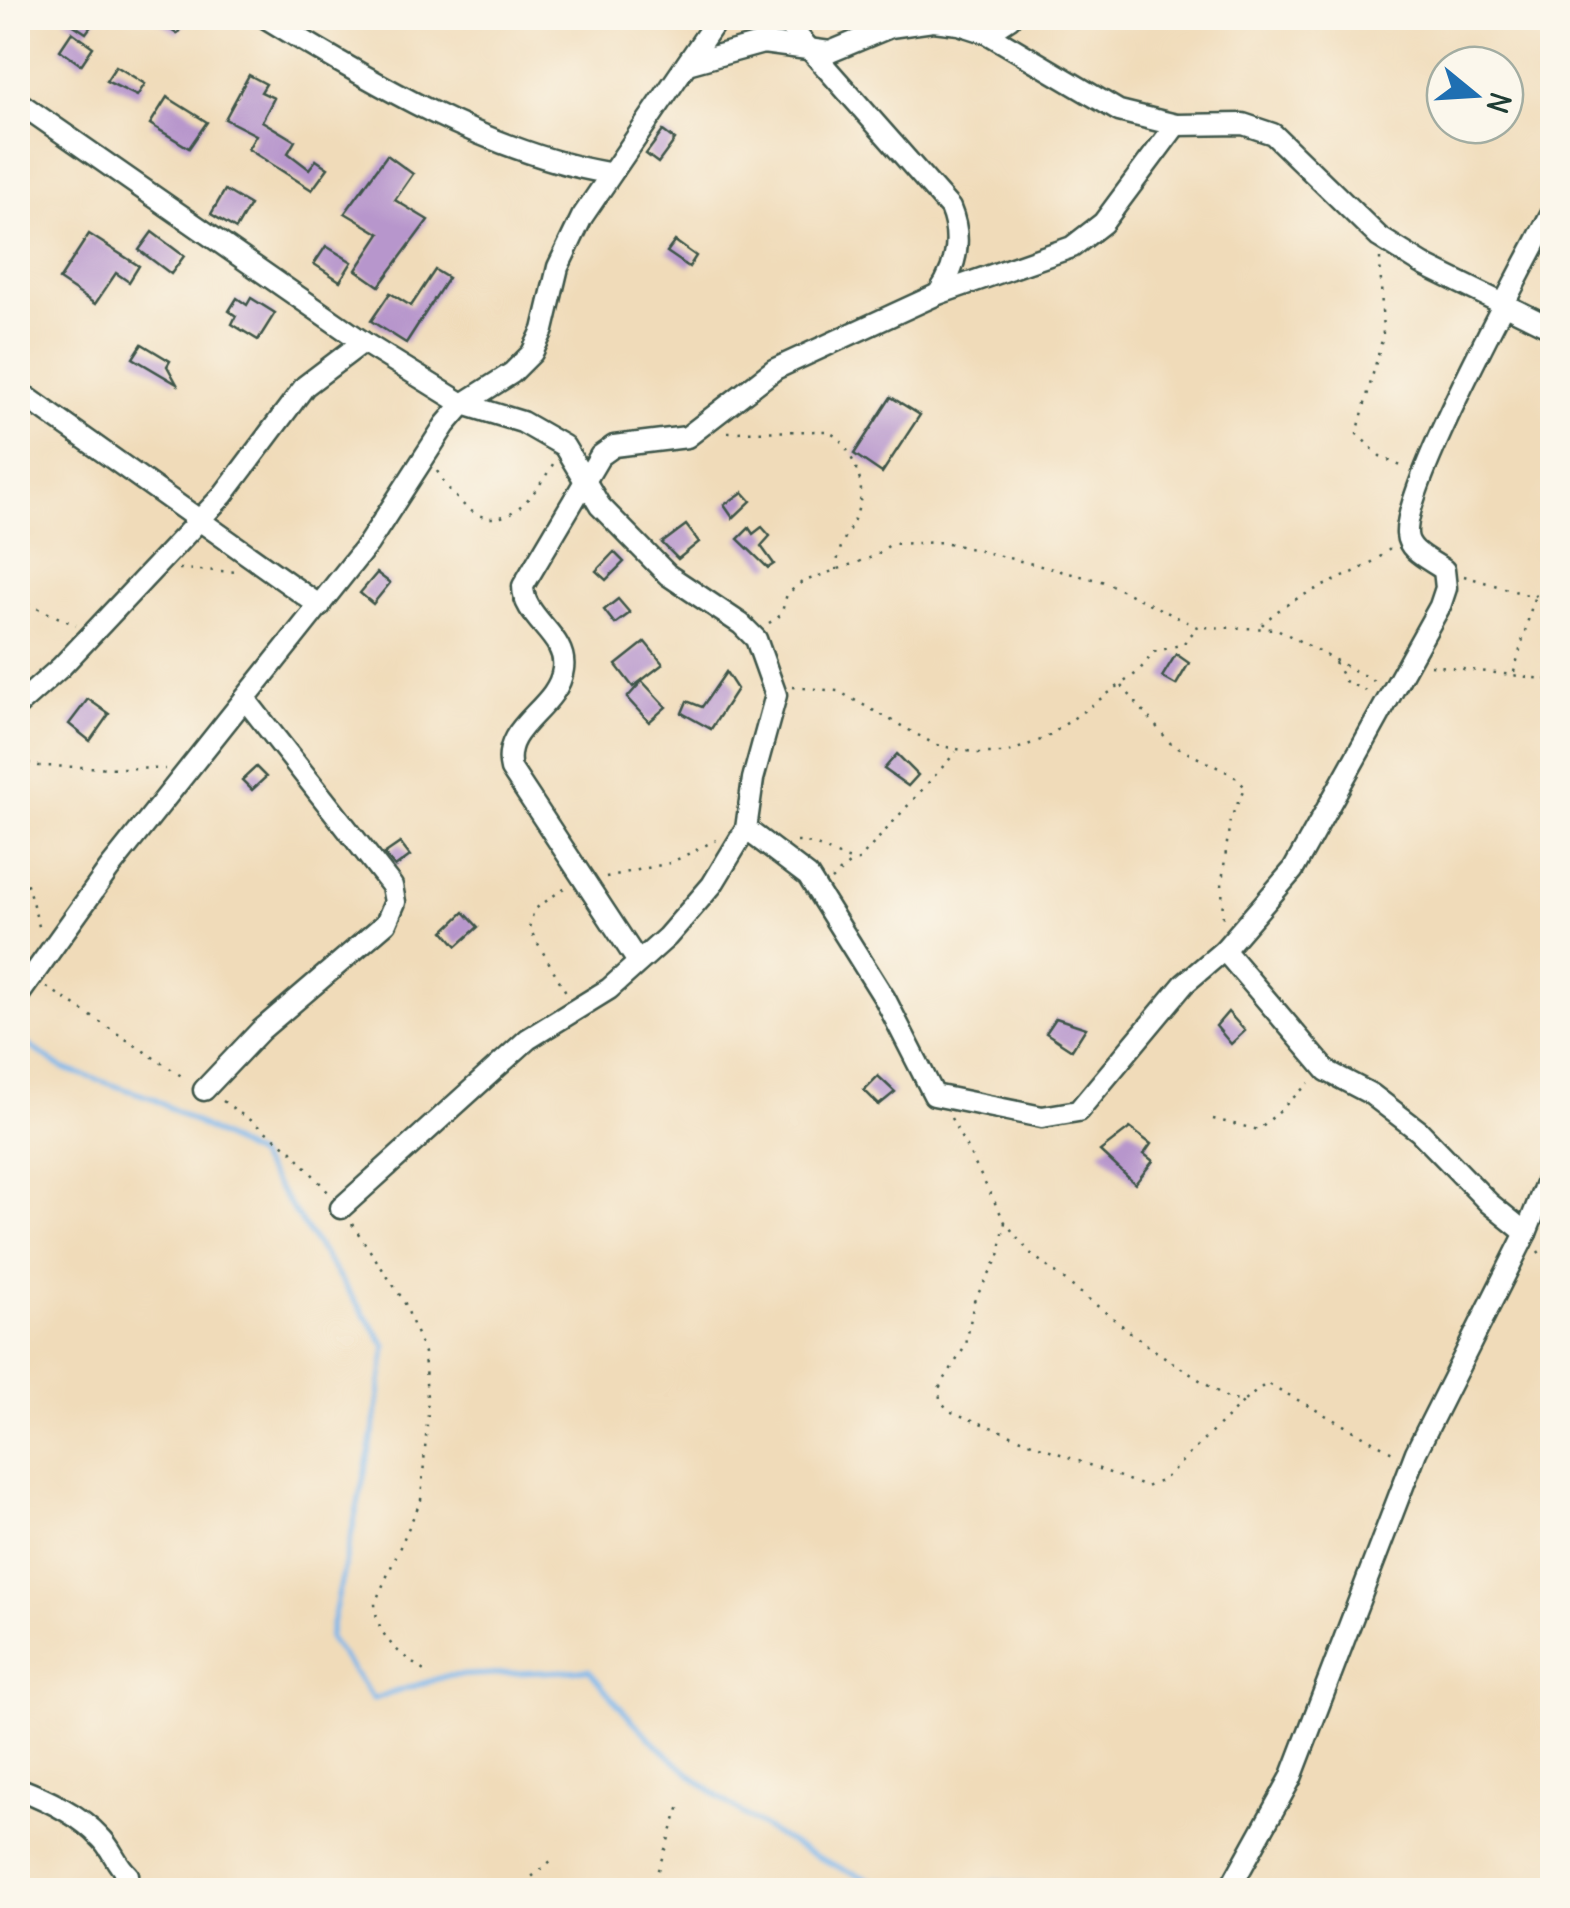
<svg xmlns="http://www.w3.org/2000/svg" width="1570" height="1908" font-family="Delius,sans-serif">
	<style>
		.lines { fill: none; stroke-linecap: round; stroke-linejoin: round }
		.stream { stroke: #79b5eb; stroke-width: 5 }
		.building { fill: #b796cc }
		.minor-casing { stroke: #3e5548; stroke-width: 25 }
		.path { stroke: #3e5548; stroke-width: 2.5; stroke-dasharray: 2.5 8; stroke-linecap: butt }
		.minor { stroke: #fff; stroke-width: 20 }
	</style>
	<rect width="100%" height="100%" fill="#fbf7ec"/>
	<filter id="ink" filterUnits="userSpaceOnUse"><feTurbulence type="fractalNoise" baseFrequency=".01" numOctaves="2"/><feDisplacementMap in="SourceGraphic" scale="20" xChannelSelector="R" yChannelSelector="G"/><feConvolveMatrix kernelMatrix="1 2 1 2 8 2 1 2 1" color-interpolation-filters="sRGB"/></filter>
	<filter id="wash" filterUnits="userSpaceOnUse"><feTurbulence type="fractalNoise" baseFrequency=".0048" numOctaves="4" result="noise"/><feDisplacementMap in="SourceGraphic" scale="40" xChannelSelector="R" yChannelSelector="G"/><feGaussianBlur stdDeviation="2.25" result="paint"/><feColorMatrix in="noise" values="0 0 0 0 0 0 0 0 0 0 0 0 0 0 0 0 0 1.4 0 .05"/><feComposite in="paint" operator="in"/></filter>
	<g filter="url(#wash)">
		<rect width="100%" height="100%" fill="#f0dbb9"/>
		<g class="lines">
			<g class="stream">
				<path d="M18,1038L62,1068L152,1098L256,1156L386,1346L374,1430L329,1638L373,1699L446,1676L589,1670C667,1770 780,1854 902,1890"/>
				<path d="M958,1890L996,1882L1066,1890"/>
				<path d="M1264,1890L1275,1886L1279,1890"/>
			</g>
		</g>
		<g id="blocks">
			<g class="building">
				<path d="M63,18H97L86,33Z"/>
				<path d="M153,18H188L177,34Z"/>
				<path d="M72,32L93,47L81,65L60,50Z"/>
				<path d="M116,66L145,84L137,96L106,81Z"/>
				<path d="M249,75L266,84L261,92L274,98L262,121L295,141L288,153L309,169L316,160L328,168L312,190L248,149L256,135L225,119Z"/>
				<path d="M167,97L207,122L189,148L150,124Z"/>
				<path d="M663,131L675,140L658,163L646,154Z"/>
				<path d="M387,155L413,174L395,200L428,220L379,286L356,270L380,234L345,213Z"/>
				<path d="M225,190L250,205L236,229L211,214Z"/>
				<path d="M152,232L184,256L171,274L139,250Z"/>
				<path d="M89,234L139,266L129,282L116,273L95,304L59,280Z"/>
				<path d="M675,241L696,256L689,267L667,252Z"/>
				<path d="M326,246L352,262L340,281L314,264Z"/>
				<path d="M435,270L448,278L406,343L371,321L390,293L411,306Z"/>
				<path d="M237,298L247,305L251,298L275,313L258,340L232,324L236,316L229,311Z"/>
				<path d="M142,344L170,361L167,366L177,384L133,358Z"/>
				<path d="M891,397L920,415L882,473L854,454Z"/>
				<path d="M743,492L751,501L733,518L724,505Z"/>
				<path d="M686,525L699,542L678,559L662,543Z"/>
				<path d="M762,527L770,536L761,546L774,564L768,568L738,539L749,528L753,534Z"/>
				<path d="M614,552L624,562L606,580L596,571Z"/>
				<path d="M377,573L390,583L373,604L360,593Z"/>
				<path d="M618,599L630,613L615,624L604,610Z"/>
				<path d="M645,642L663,664L633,687L616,665Z"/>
				<path d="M1176,654L1189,663L1176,685L1162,677Z"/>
				<path d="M726,672L737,689L711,729L682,713L687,701L702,707Z"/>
				<path d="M642,681L666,707L649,722L627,698Z"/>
				<path d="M88,699L109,714L90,741L69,724Z"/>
				<path d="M897,754L918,775L908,786L884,769Z"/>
				<path d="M256,767L266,777L252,790L242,780Z"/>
				<path d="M400,843L410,856L395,867L384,854Z"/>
				<path d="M464,912L478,927L457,946L444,931Z"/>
				<path d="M1228,1012L1245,1031L1231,1044L1216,1026Z"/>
				<path d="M1056,1018L1086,1028L1072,1050L1046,1033Z"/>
				<path d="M878,1076L895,1092L879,1105L864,1090Z"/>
				<path d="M1130,1128L1151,1144L1144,1154L1153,1161L1135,1184L1100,1151Z"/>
			</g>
		</g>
	</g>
	<g filter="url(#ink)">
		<use href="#blocks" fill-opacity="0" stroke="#3e5548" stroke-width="2.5"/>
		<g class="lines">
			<defs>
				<g id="minor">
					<path d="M266,18C366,79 491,154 608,173"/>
					<path d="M782,18L950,208C963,239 956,268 938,294"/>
					<path d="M987,33L1010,18"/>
					<path d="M687,64L763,43L830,52L890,27L933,21L959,24L987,33L1119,111L1176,125L1243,124L1273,134L1379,237L1424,265L1552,328"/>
					<path d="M18,102L363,342L463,404L522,422L564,446L600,506L668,575L741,624L756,639L776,695L753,779L746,829L808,876L885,999L934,1095L1042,1117L1078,1111L1184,984L1224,950L1293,870L1440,606L1446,588L1444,570C1431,560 1408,552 1407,534C1404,485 1524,266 1552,212"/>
					<path d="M18,391L320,606"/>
					<path d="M18,705L61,667L223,495L305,386L363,342"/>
					<path d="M1224,950L1327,1071L1371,1094L1419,1131L1489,1203L1526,1233"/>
					<path d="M638,962L511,769C500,725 558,710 563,669C568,636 523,619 523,586L600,456L614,446L687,437L775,369L938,294L1072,247L1103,223L1176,125"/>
					<path d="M18,996L109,869L368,544L445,425L463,404L512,373L532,353L543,330L558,267L582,217L718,18"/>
					<path d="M204,1090L261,1030L386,923L395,902L392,886L245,699"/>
					<path d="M341,1208L528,1039L609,989L667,937L712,885L746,829"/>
					<path d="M18,1788C46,1799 79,1814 100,1837C112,1848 115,1863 128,1875L124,1890"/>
					<path d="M1229,1890L1291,1778L1416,1452L1526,1233L1552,1168"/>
				</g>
			</defs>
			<use href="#minor" class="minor-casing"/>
			<g class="path">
				<path d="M1380,258L1383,336L1357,434L1380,456L1407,469"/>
				<path d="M728,432L826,431C841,437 845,446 852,459C879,512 836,529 837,570"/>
				<path d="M437,471C479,540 515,529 553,464"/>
				<path d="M179,569L241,572"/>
				<path d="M1464,576L1534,597L1546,584L1552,567"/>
				<path d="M18,600L76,625"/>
				<path d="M769,623L781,615L787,594L802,582L875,556L891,544L944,542L1105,582L1197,627L1277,629L1374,681"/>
				<path d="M1262,625C1299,586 1353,582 1391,548"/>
				<path d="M1335,662L1345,681L1368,692"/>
				<path d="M1431,665L1552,680"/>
				<path d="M1514,672L1534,598"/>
				<path d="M1122,686L1172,745L1233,775L1245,787L1230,820L1222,882L1223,922"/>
				<path d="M793,687L838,691L936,745L978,753H1006L1046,738L1138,672L1154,652L1183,644L1196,629"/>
				<path d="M18,760L39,766L165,769"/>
				<path d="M797,842C821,842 839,862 859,860L956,752"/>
				<path d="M18,853L41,933"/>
				<path d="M606,877L670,863L716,840"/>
				<path d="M831,880L851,862"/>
				<path d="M564,888L534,910L529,928L566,992"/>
				<path d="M47,987L186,1079"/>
				<path d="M223,1101L290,1149L329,1193"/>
				<path d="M951,1118L1005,1222L1030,1253L1148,1346L1230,1400L1244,1401L1267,1383L1396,1454"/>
				<path d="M1213,1119L1259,1130L1309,1083"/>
				<path d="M1005,1222L999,1256L974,1301L966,1345L939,1388L940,1400L949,1411L1146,1487L1163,1480L1243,1402"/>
				<path d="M352,1224L404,1301L424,1353L428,1412L421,1500L375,1603C376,1636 398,1653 424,1671"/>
				<path d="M1538,1251L1552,1272"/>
				<path d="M516,1890L552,1860"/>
				<path d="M651,1890L681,1803"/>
			</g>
			<use href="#minor" class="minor"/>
		</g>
	</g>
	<rect width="1570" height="1908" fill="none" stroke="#fbf7ec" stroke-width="60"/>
	<g transform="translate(1475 95) rotate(108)"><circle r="48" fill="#fbf7ec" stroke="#a3ada2" stroke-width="2.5"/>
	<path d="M0-8L18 38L0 25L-18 38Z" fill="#1f6fb2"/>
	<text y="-15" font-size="28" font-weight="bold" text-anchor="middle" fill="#1f3d34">N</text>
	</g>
</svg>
